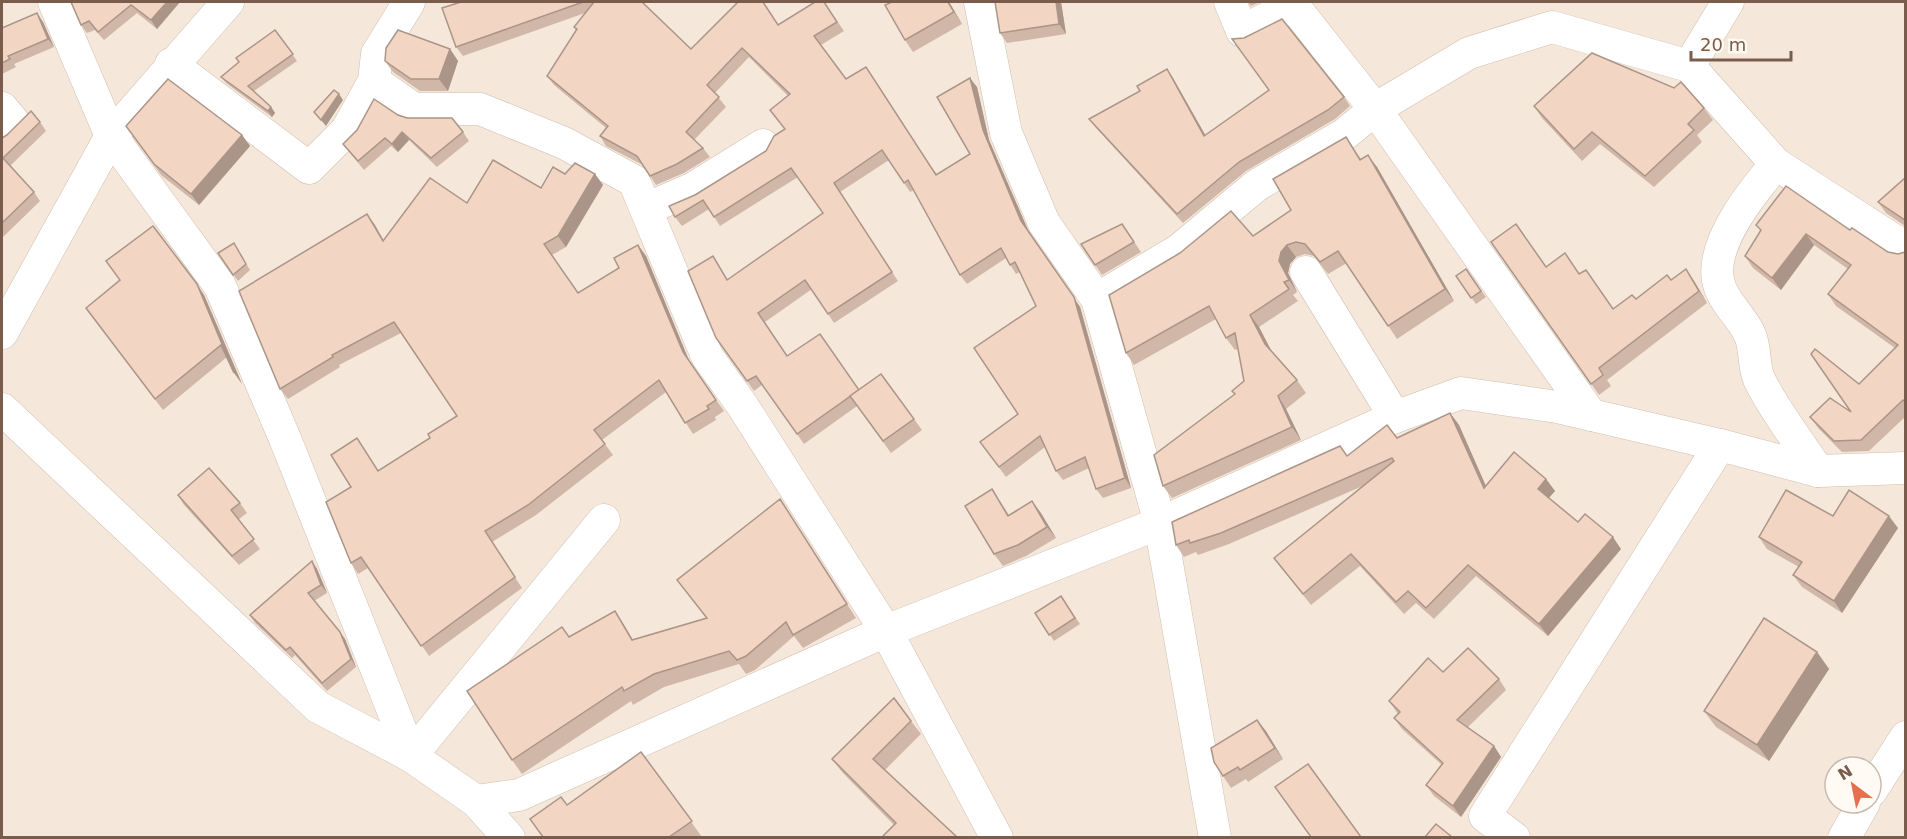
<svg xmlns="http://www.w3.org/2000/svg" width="1907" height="839" font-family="'DejaVu Sans',sans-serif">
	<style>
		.residential { fill: #f5e8da; fill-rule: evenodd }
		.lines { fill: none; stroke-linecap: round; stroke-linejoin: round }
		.street-casing { stroke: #d1beb0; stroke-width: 33 }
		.street { stroke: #fff; stroke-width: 32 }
		.wall { fill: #d1b7a8 }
		.shaded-wall { fill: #aa9588 }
		.building { fill: #f3d5c3; stroke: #aa9588; stroke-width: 1.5 }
	</style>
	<rect width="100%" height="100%" fill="#fdf6ec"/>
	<path class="residential" d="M2,2H1905V837L2,838ZM1835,767H1871V803H1835Z"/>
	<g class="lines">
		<defs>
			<g id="street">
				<path d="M54,2L111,136L220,286L286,441L411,756L604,520"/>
				<path d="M980,2L1006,133L1044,223L1097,299L1160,523L1215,838"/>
				<path d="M1230,2L1242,31L1293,5L1375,109L1591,415"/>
				<path d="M171,64L309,168L347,130L374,81L377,54L409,2"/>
				<path d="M1689,66L1728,2"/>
				<path d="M374,81L414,109H480L564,143L634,181L707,356L742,405L886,631L997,838"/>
				<path d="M2,108L13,121L2,130"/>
				<path d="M1776,164C1753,191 1711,242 1718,280C1722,302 1742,316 1750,335C1756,349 1753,365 1759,379C1773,409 1800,443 1818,471"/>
				<path d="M646,209L692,189L763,145"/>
				<path d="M1306,272L1395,417"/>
				<path d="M1097,299L1179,250L1257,185L1345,134L1375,109L1469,53L1552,27L1689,66L1776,164L1906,248"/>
				<path d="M2,333L111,136L228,2"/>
				<path d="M2,409L318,707L411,756L476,801L509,838"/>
				<path d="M1871,791L1906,737"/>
				<path d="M476,801L519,795L886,631L1160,523L1395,417L1461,393L1557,407L1720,445L1818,471L1906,468"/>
				<path d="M1514,838L1485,816L1720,445"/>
				<path d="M1844,838L1864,803"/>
			</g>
		</defs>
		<use href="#street" class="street-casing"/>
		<use href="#street" class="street"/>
	</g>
	<g class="wall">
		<path d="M71,2H180L157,29L137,13L104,40L95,30L87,33L81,25Z"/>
		<path d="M461,2H642L691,49L779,25L824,2L844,31L821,45L846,79L937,174L970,154L977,87L989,140L1028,230L1080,307L1131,488L1103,498L1096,489L1089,468L1063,480L1056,471L1045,447L1006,477L980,442L1018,414L1036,306L1020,272L1016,274L1006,258L967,284L960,275L914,190L910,192L889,160L840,192L898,281L834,323L812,289L765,322L787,356L859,390L881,374L922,430L891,453L857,406L804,444L762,385L754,391L716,338L713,256L728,280L823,213L798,177L720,226L709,209L682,226L675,217L695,195L766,151L785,129L770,110L788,96L749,57L715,93L726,107L694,140L703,148L710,157L684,173L656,185L643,165L606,146L600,136L606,128L554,85L547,76L576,31L574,27L585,13L463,56L456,47Z"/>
		<path d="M892,2H949L962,24L913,52L905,40Z"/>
		<path d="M995,2H1061L1066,34L1007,43L1000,33Z"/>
		<path d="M1248,2H1260L1251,6Z"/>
		<path d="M43,22L54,47L14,64L16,67L2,74V28Z"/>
		<path d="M275,30L297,61L254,91L271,107L275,113L272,117L226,83L221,77Z"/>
		<path d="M450,49L458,61L448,91H420L393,72L385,61Z"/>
		<path d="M1167,69L1173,78L1205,136L1344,97L1350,106L1335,119L1246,171L1183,223L1096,128L1089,119L1140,91Z"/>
		<path d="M1534,106L1704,108L1713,120L1697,135L1702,142L1654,187L1600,144L1582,161L1542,118Z"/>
		<path d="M398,115L463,132L469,141L437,167L409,140L398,152L391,146L364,170L350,153L343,144Z"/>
		<path d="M40,122L46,131L10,166L34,192L40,201L2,238V138Z"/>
		<path d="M126,126L242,135L250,146L199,205L161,175Z"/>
		<path d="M1346,137L1361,159L1377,167L1454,301L1397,339L1347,263L1328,274L1314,256L1305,254L1296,257L1290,264L1288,273L1297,292L1293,295L1298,301L1259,327L1271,350L1297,380L1306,393L1286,409L1301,440L1172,498L1163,486L1235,395L1244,381L1238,349L1235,350L1226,338L1216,319L1134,365L1126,353L1253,236L1291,210Z"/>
		<path d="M565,174H595L603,185L566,247L552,255L578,293L619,268L638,245L646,256L690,363L724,411L715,417L716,420L693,434L666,392L602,440L613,455L536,515L492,542L522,588L429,656L368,568L358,574L351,563L379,470L430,438L457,416L401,333L339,365L340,367L288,399L280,389L367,214L383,240L467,203L541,188Z"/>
		<path d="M1905,178V226L1886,213L1878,202Z"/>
		<path d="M1122,224L1141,252L1102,275L1081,244Z"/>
		<path d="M1756,225L1850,230L1888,252L1898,254L1905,252V417L1869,451L1842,452L1819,429L1810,417L1851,412L1859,384L1895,348L1836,306L1828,294L1848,269L1814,245L1781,290L1753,268L1745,256L1761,231Z"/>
		<path d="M1491,242L1546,267L1580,274L1613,309L1636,299L1671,280L1694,281L1707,303L1607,380L1611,386L1599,395Z"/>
		<path d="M238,250L250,270L238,281L218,253Z"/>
		<path d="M1466,269L1486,297L1476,304L1456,276Z"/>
		<path d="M204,295L242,384L227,357L163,410L86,308Z"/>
		<path d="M1450,413L1459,425L1486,486L1546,479L1555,491L1549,498L1578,522L1621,549L1548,636L1476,576L1434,619L1416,603L1404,614L1360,566L1311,605L1274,558L1365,485L1229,544L1198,555L1196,552L1184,557L1176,545L1347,456L1397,438Z"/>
		<path d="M178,495L240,503L247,513L238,520L260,549L239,565L184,505Z"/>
		<path d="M780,499L856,618L803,648L794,636L755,670L746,674L739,664L664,687L633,705L631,701L522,774L512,760L569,637L615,611L633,640L706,618L677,580Z"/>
		<path d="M1000,501L1009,515L1032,501L1056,538L1026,556L1003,566L994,554Z"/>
		<path d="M1833,516L1898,528L1842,613L1802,587L1793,575L1799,567L1767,549L1759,537Z"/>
		<path d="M312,561L317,569L327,593L314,601L345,639L356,667L327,691L295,655L292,658L255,623L250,615Z"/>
		<path d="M1061,596L1080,624L1054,641L1035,613Z"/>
		<path d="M1817,652L1829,669L1769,761L1716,727L1704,711Z"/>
		<path d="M1499,679L1506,690L1468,727L1494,746L1501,757L1461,817L1434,796L1426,785L1442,765L1402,729L1394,718L1398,714L1389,701Z"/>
		<path d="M1257,720L1283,759L1248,782L1246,779L1231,788L1223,776Z"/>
		<path d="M911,721L921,734L885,770L957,837L894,825L842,772L832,759Z"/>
		<path d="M641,752L702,837H542L567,805Z"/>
	</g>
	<g class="shaded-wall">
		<path d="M167,2H180L157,29L151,20Z"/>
		<path d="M948,2H949L962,24L954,12Z"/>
		<path d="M1056,2H1061L1066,34L1059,24Z"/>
		<path d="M37,13L43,22L54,47L48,39Z"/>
		<path d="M450,49L458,61L448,91L439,79Z"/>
		<path d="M1167,69L1173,78L1211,145L1204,136Z"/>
		<path d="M970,78L977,87L989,140L1028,230L1080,307L1131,488L1125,478L1021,221L983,130Z"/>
		<path d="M339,94L343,100L326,126L321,120Z"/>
		<path d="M271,107L275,113L272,117L268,111Z"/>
		<path d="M402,132L409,140L398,152L392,144Z"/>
		<path d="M242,135L250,146L199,205L191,194Z"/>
		<path d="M1368,155L1377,167L1454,301L1445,289Z"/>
		<path d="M595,174L603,185L566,247L558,236Z"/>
		<path d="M367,214L375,225L390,252L383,241Z"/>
		<path d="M1806,234L1814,245L1781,290L1772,278Z"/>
		<path d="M638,245L646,256L690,363L683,352Z"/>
		<path d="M1287,245L1296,257L1290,264L1288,273L1297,292L1289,280L1279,261L1281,252Z"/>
		<path d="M1686,269L1694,281L1707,303L1699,291Z"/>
		<path d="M197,284L204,295L242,384L234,373Z"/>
		<path d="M1250,315L1259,327L1274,356L1265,344Z"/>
		<path d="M1278,396L1286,409L1301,440L1292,427Z"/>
		<path d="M1450,413L1459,425L1492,500L1484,488Z"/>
		<path d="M1546,479L1555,491L1546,501L1538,489Z"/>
		<path d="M1032,501L1041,513L1056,538L1047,527Z"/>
		<path d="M1889,516L1898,528L1842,613L1834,601Z"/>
		<path d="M1613,537L1621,549L1548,636L1539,624Z"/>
		<path d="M312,561L317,569L327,593L321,585Z"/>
		<path d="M615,611L624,625L641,654L632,640Z"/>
		<path d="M340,632L345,639L356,667L351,659Z"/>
		<path d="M1817,652L1829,669L1769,761L1757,745Z"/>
		<path d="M1257,720L1266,731L1283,759L1275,748Z"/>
		<path d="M1494,746L1501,757L1461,817L1453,806Z"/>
	</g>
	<g class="building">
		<path d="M71,2H167L151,20L131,5L98,32L89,21L81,25Z"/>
		<path d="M461,2H583L456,47L442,8Z"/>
		<path d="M594,2H642L691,49L738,2H763L778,25L815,2H824L837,22L814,36L846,79L866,67L936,175L970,154L937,97L970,78L983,130L1021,221L1074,297L1125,478L1096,489L1085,457L1056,471L1040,436L999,467L980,442L1018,414L974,348L1036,306L1015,262L1010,265L1001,248L960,275L908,180L904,183L882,150L834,183L892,272L828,314L805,280L758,313L787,356L820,334L859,390L797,434L756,376L747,381L716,338L688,271L713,256L727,280L823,213L791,168L714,217L703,200L675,217L669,206L695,195L766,151L774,136L785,129L770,110L790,94L742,48L707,85L719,97L686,132L703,148L677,164L650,176L637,156L600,136L608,126L547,76L577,29L574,27Z"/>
		<path d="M892,2H948L954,12L905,40L885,5Z"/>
		<path d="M995,2H1056L1059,24L1000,33Z"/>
		<path d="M37,13L48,39L8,56L10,59L2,63V28Z"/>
		<path d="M1282,19L1344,97L1328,110L1239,162L1177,214L1089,119L1140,91L1137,86L1167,69L1204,136L1269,90L1232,39L1244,38Z"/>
		<path d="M275,30L293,54L248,86L271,107L268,111L221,77L239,62L236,58Z"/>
		<path d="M398,30L450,49L439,79H411L385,61L386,48Z"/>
		<path d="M1592,53L1674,88L1681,82L1704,108L1688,124L1694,130L1645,176L1592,132L1574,149L1534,106Z"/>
		<path d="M168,79L242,135L191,194L154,164L126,126Z"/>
		<path d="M334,90L339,94L321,120L314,112Z"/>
		<path d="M374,99L398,115L407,118H452L463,132L431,158L402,132L392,144L385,138L358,161L343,144L357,130Z"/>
		<path d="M31,111L40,122L3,158L34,192L2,223V138L7,135Z"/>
		<path d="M1346,137L1360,160L1368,155L1445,289L1388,326L1338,251L1320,262L1305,244L1296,242L1287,245L1281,252L1279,261L1289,280L1284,282L1289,289L1250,315L1265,344L1297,380L1278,396L1292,427L1163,486L1154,455L1235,394L1232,391L1244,381L1235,333L1226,338L1209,306L1126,353L1109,295L1180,253L1231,211L1253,236L1291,210L1273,179Z"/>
		<path d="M493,160L541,188L553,167L565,174L575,163L595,174L558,236L544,244L578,293L619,268L614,258L638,245L683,352L716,400L707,406L709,409L685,423L659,380L594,430L605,444L528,505L485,531L515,577L421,646L361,557L351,563L326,502L351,487L331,455L357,438L378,471L430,438L428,434L457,416L394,322L332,355L333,357L280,389L239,291L367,214L383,241L430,178L467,203Z"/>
		<path d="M1905,178V220L1878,202Z"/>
		<path d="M1786,186L1850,230L1852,228L1888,252L1898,254L1905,252V402L1903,400L1861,440L1834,441L1810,417L1830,398L1851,412L1811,354L1815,349L1859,384L1898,345L1828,294L1851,265L1806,234L1772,278L1745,256L1761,230L1756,225Z"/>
		<path d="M1122,224L1134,242L1095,265L1081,244Z"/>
		<path d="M1516,224L1546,267L1565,253L1579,274L1586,270L1613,309L1632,295L1636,299L1667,275L1671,280L1686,269L1699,291L1599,368L1603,375L1591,384L1491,242Z"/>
		<path d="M153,226L197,284L234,373L221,345L155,399L86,308L120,280L106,261Z"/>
		<path d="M234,243L246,264L233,275L218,253Z"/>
		<path d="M1466,269L1481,291L1471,298L1456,276Z"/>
		<path d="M881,374L914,419L883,441L850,396Z"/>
		<path d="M1450,413L1484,488L1514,452L1546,479L1538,489L1578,522L1585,514L1613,537L1539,624L1468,565L1426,608L1408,591L1396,602L1351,554L1303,594L1274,558L1394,461L1392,458L1221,533L1190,543L1189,540L1176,545L1172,522L1340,446L1347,456L1387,425L1397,438Z"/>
		<path d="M209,468L240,503L231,510L254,539L232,556L178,495Z"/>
		<path d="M992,489L1008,516L1032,501L1047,527L1018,545L994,554L965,506Z"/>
		<path d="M1786,490L1833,516L1849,490L1889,516L1834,601L1793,575L1802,562L1759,537Z"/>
		<path d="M780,499L847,604L793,635L786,622L746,656L737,660L729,651L654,674L624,691L622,687L512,760L467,691L562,627L569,637L615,611L632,640L707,618L677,580Z"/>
		<path d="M312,561L321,585L308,593L340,632L351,659L322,683L290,647L286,650L250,615Z"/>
		<path d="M1061,596L1075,618L1049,635L1035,613Z"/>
		<path d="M1764,618L1817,652L1757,745L1704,711Z"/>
		<path d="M1468,648L1499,679L1457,720L1494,746L1453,806L1426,785L1443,763L1394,718L1400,712L1389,701L1428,658L1443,672Z"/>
		<path d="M894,698L911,721L873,759L957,837H882L896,823L832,759Z"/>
		<path d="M1257,720L1275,748L1240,770L1238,767L1223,776L1214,762L1211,748Z"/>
		<path d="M641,752L692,821L669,837H543L530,819L561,797L567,805Z"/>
		<path d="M1308,764L1361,837H1311L1275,787Z"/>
		<path d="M1436,824L1452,837H1425Z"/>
	</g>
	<rect width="1907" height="839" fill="none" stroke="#7a5c4d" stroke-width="6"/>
	<g transform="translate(1853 785) rotate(328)"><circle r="28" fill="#fffaf3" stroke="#cabbb1" stroke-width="1.5"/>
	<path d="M0-4.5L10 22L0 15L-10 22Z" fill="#e76f51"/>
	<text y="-9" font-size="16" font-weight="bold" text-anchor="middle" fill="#7a5c4d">N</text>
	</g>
	<path d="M1691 51v9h100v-9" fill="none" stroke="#7a5c4d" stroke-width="3"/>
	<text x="1700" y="51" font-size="18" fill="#7a5c4d" stroke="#fffaf3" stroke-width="4.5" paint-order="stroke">20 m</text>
</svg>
